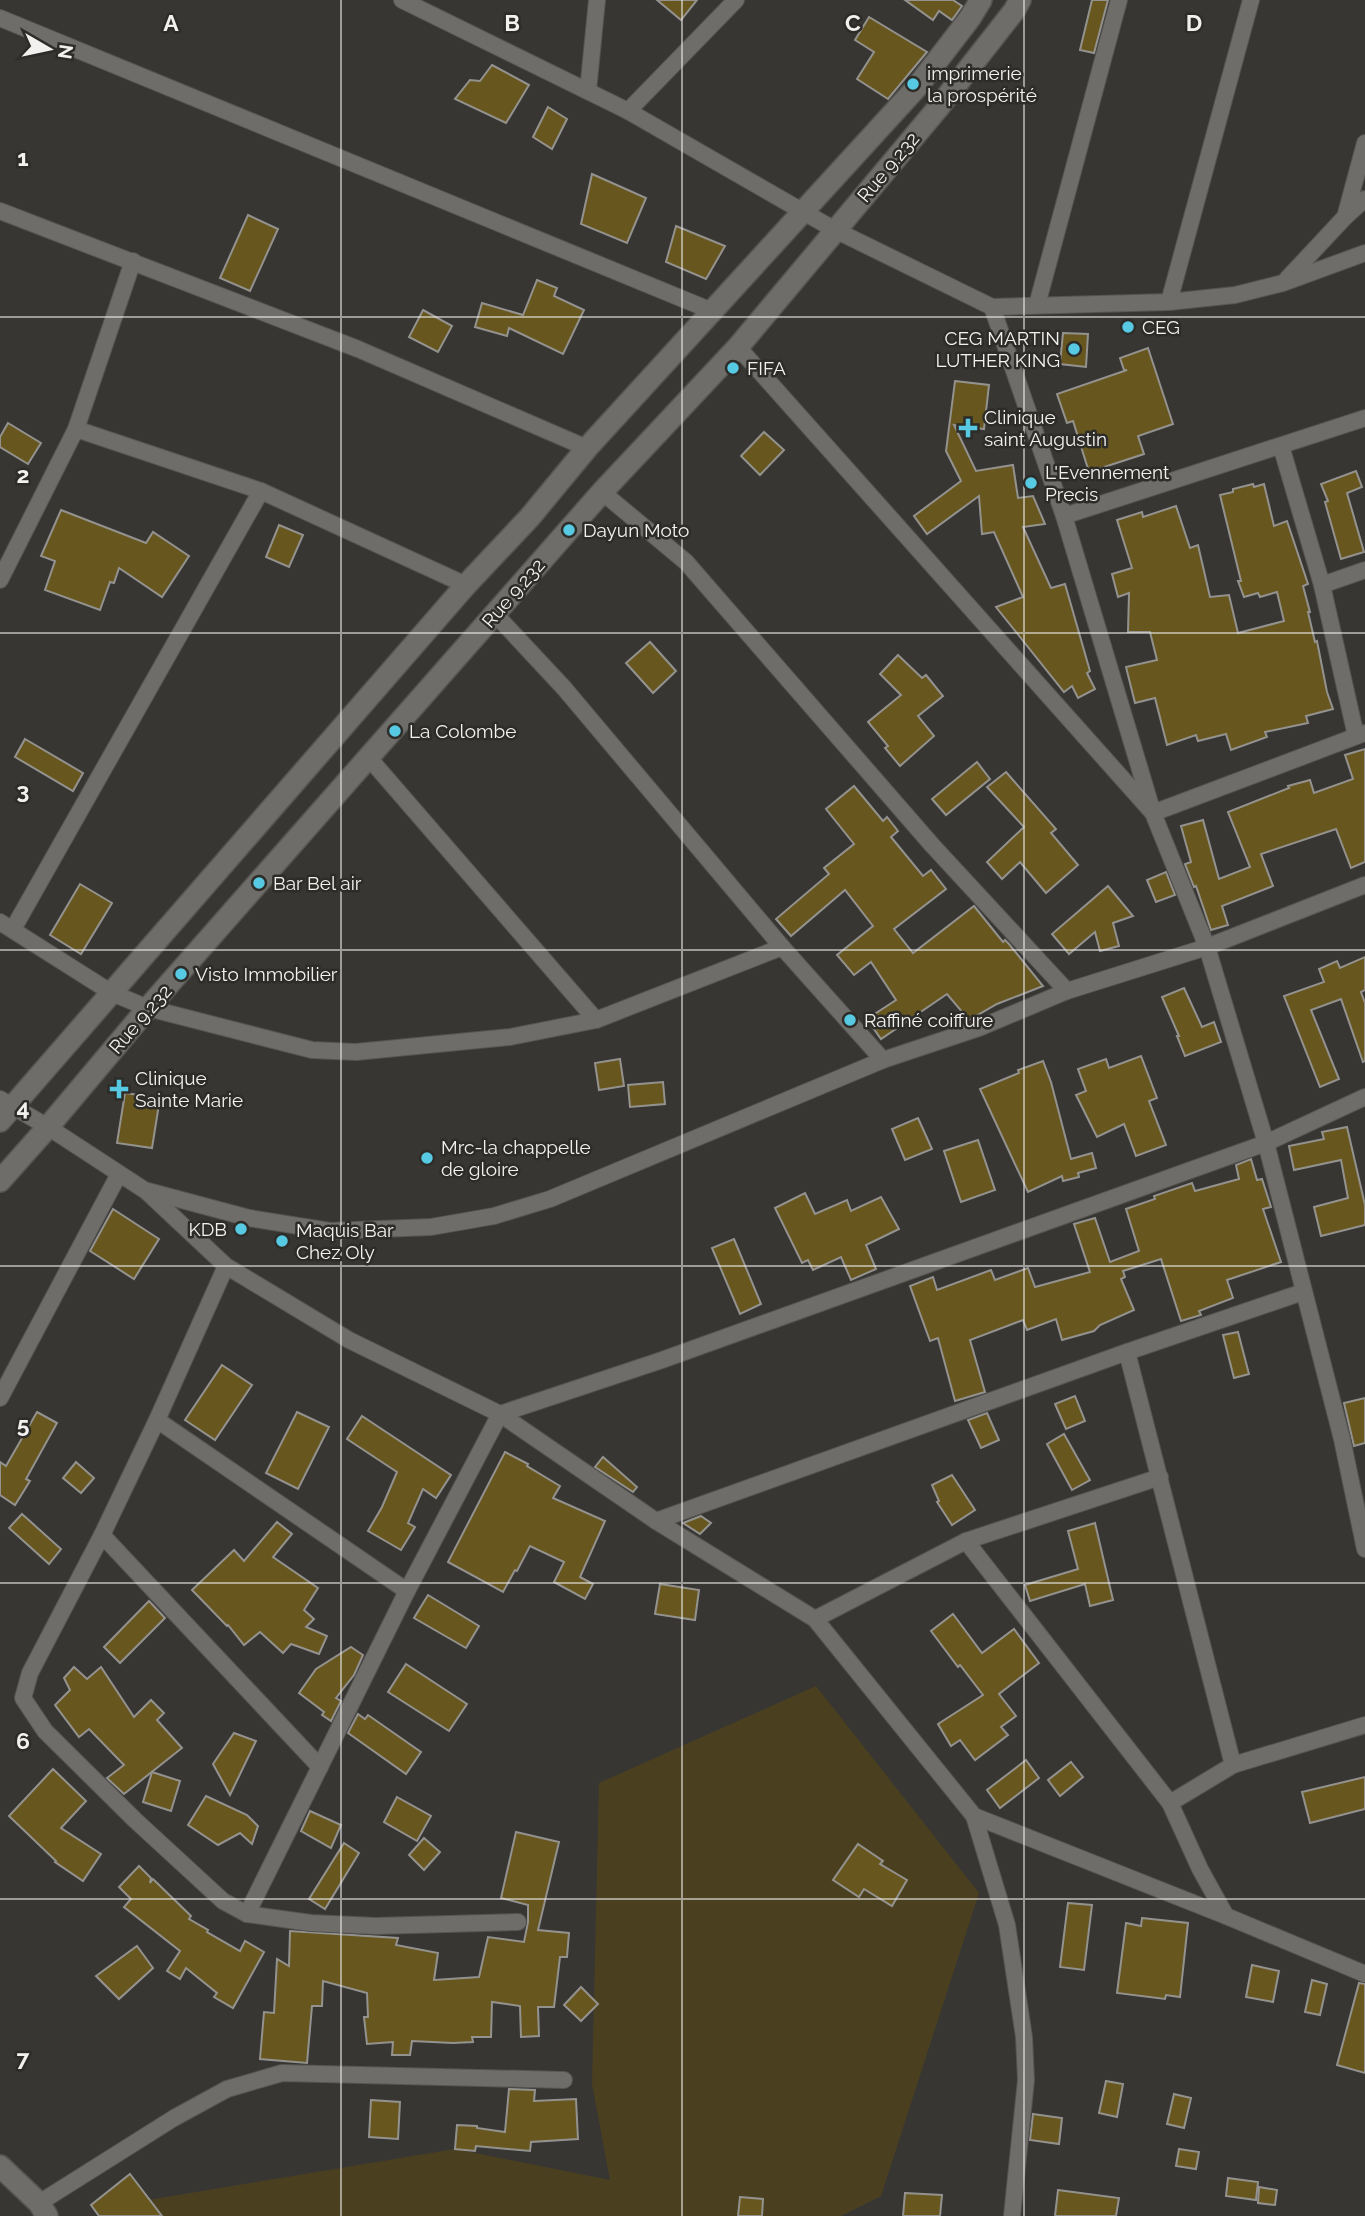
<svg xmlns="http://www.w3.org/2000/svg" width="1365" height="2216" font-family="Raleway,sans-serif">
	<style>
		.green { fill: #4a4020 }
		.building { fill: #67571f; stroke: #94928f; stroke-width: 2 }
		.lines { fill: none; stroke-linecap: round; stroke-linejoin: round }
		.minor-casing { stroke: #555451; stroke-width: 18 }
		.tertiary-casing { stroke: #555451; stroke-width: 24 }
		.minor { stroke: #6e6d6a; stroke-width: 16 }
		.tertiary { stroke: #6e6d6a; stroke-width: 21 }
		.grid { fill: none; stroke: #f2f1ef; stroke-width: 2; stroke-opacity: 0.55 }
		.poi-dot { fill: #57c9e2; stroke: #2d2c29; stroke-width: 2.5 }
		.labels { text-anchor: middle; dominant-baseline: central; stroke-width: 5; stroke-linejoin: round; paint-order: stroke }
		.poi-label { font-size: 19px; fill: #f2f1ef; stroke: #2d2c29; text-anchor: start }
		.street-label { font-size: 19px; fill: #f2f1ef; stroke: #2d2c29 }
		.grid-label { font-size: 23px; text-anchor: middle; font-weight: bold; fill: #f2f1ef; stroke: #2d2c29; stroke-width: 5; stroke-linejoin: round; paint-order: stroke }
	</style>
	<rect width="100%" height="100%" fill="#373633"/>
	<path class="green" d="M816,1686L979,1893L881,2196L841,2216H126L124,2204L455,2149L610,2180L592,2084L599,1783Z"/>
	<g class="building">
		<path d="M657,0H697L681,20Z"/>
		<path d="M905,0H953L962,6L952,20L939,11L933,20Z"/>
		<path d="M1092,0H1108L1094,53L1080,50Z"/>
		<path d="M869,17L927,52L888,99L857,79L874,52L855,40Z"/>
		<path d="M492,65L529,85L506,123L455,99L470,80L480,81Z"/>
		<path d="M548,107L567,119L552,149L533,137Z"/>
		<path d="M592,174L646,198L627,243L581,224Z"/>
		<path d="M248,215L278,229L250,291L220,278Z"/>
		<path d="M676,226L725,246L706,279L666,262Z"/>
		<path d="M537,280L557,288L554,296L584,310L563,354L509,328L507,336L475,327L482,303L523,315Z"/>
		<path d="M423,310L452,326L438,352L409,337Z"/>
		<path d="M1063,333L1088,334L1086,367L1060,364Z"/>
		<path d="M1148,348L1173,424L1138,436L1144,454L1089,472L1073,421L1067,423L1057,394L1127,370H1124L1120,358Z"/>
		<path d="M955,381L989,385L984,429L954,425L976,471L1013,465L1018,498L1033,496L1045,524L1023,527L1051,588L1065,584L1090,671L1087,673L1095,689L1078,698L1072,686L1064,692L996,607L1023,597L994,532L982,534L979,496L927,534L914,516L961,481L946,451Z"/>
		<path d="M8,423L41,443L28,464L0,447V437Z"/>
		<path d="M764,432L784,450L760,475L741,456Z"/>
		<path d="M1356,471L1362,487L1347,493L1364,552L1341,559L1325,502L1328,501L1321,484Z"/>
		<path d="M1253,484L1254,487L1264,484L1274,526L1287,521L1308,584L1303,586L1310,612H1308L1315,642L1317,641L1327,692L1333,709L1306,716L1308,723L1265,732L1267,737L1231,750L1226,734L1198,741L1196,735L1167,745L1155,698L1135,703L1126,667L1157,660L1150,632H1128L1129,593L1118,597L1112,574L1132,568L1117,520L1142,512L1143,517L1176,506L1190,548L1198,545L1210,597L1229,595L1238,633L1284,621L1277,592L1260,597L1258,593L1244,597L1238,581H1241L1220,495L1233,492V489Z"/>
		<path d="M61,510L146,543L153,532L189,556L162,597L119,568L114,583L110,582L100,610L45,590L55,561L41,556Z"/>
		<path d="M279,525L303,535L289,567L266,557Z"/>
		<path d="M650,642L676,671L653,693L626,663Z"/>
		<path d="M898,655L922,678L926,675L943,696L918,716L934,736L900,766L885,748L888,746L868,722L901,695L880,674Z"/>
		<path d="M25,739L83,773L73,791L15,757Z"/>
		<path d="M1365,749V862L1351,868L1336,829L1261,854L1273,886L1222,906L1228,925L1211,930L1196,886L1194,887L1185,864L1191,862L1181,826L1203,820L1219,879L1250,867L1228,812L1289,788L1288,786L1310,780L1314,793L1353,779L1345,755Z"/>
		<path d="M977,762L990,779L946,815L932,799Z"/>
		<path d="M1006,772L1056,829L1051,833L1078,865L1046,893L1020,862L1002,879L987,862L1024,827L987,787Z"/>
		<path d="M854,786L883,821L887,817L898,831L891,837L923,876L931,870L946,889L894,929L913,953L974,906L1003,942L1005,940L1009,944L1043,986L997,1004L969,1020L947,994L881,1039L867,1019L896,1000L871,962L854,975L837,955L873,926L845,890L791,936L776,919L829,874L824,868L854,844L826,809Z"/>
		<path d="M1166,872L1175,895L1156,902L1147,880Z"/>
		<path d="M80,884L112,903L81,954L50,935Z"/>
		<path d="M1108,886L1133,916L1113,923L1119,946L1100,951L1095,932L1069,954L1052,934Z"/>
		<path d="M1365,957V990L1361,992L1365,1003V1061L1363,1062L1341,999L1311,1010L1339,1079L1320,1087L1284,996L1324,982L1319,969L1337,961L1340,968Z"/>
		<path d="M1184,988L1202,1027L1214,1022L1221,1042L1185,1056L1177,1036H1179L1162,997Z"/>
		<path d="M1141,1056L1157,1098L1149,1101L1166,1145L1136,1156L1124,1124L1097,1137L1076,1095L1086,1091L1078,1069L1106,1059L1109,1068Z"/>
		<path d="M620,1059L624,1086L599,1090L595,1063Z"/>
		<path d="M1043,1061L1051,1082L1071,1159L1092,1153L1096,1168L1078,1173L1079,1177L1063,1181L1062,1176L1028,1192L980,1089L1019,1073L1018,1070Z"/>
		<path d="M663,1082L665,1104L630,1107L628,1085Z"/>
		<path d="M125,1093L160,1098L152,1148L117,1143Z"/>
		<path d="M918,1118L932,1149L905,1160L892,1129Z"/>
		<path d="M1347,1127L1365,1205V1225L1321,1236L1314,1207L1348,1198L1341,1160L1294,1170L1289,1146L1324,1139L1322,1132Z"/>
		<path d="M978,1140L995,1190L961,1202L944,1151Z"/>
		<path d="M1251,1159L1257,1180L1262,1179L1271,1207L1263,1209L1281,1262L1227,1280L1233,1298L1199,1311L1201,1315L1181,1321L1161,1259L1123,1271L1125,1277L1121,1279L1134,1310L1100,1325L1094,1331L1062,1340L1056,1319L1027,1330L1023,1320L970,1340L985,1392L955,1401L938,1338L930,1341L910,1286L933,1277L937,1290L991,1270L995,1280L1028,1268L1035,1287L1090,1272L1074,1224L1095,1218L1110,1262L1139,1251L1126,1209L1155,1199L1154,1196L1192,1183L1195,1191L1239,1179L1236,1165Z"/>
		<path d="M805,1193L815,1214L847,1200L851,1211L881,1197L899,1229L866,1245L876,1269L851,1280L841,1257L813,1270L808,1260L802,1263L775,1208Z"/>
		<path d="M113,1209L159,1239L134,1279L90,1251Z"/>
		<path d="M734,1239L761,1304L740,1314L712,1248Z"/>
		<path d="M1238,1332L1249,1374L1234,1378L1223,1335Z"/>
		<path d="M222,1365L252,1385L215,1440L185,1420Z"/>
		<path d="M1075,1396L1085,1421L1066,1429L1055,1404Z"/>
		<path d="M1365,1398V1443L1354,1446L1344,1403Z"/>
		<path d="M37,1412L57,1423L26,1479L30,1481L15,1505L0,1495V1462L6,1466Z"/>
		<path d="M297,1412L329,1427L298,1489L266,1473Z"/>
		<path d="M987,1413L999,1440L981,1448L968,1420Z"/>
		<path d="M362,1416L451,1475L436,1498L423,1489L408,1523L415,1527L401,1550L368,1531L382,1507L397,1472L347,1439Z"/>
		<path d="M1064,1434L1090,1480L1072,1490L1047,1444Z"/>
		<path d="M505,1452L528,1464L527,1466L560,1486L553,1498L605,1521L580,1577L593,1584L585,1599L554,1582L564,1562L530,1546L517,1571L515,1570L503,1592L448,1562Z"/>
		<path d="M603,1457L637,1487L633,1492L595,1467Z"/>
		<path d="M76,1462L94,1478L81,1493L63,1478Z"/>
		<path d="M952,1475L975,1510L952,1525L937,1502L939,1501L932,1485Z"/>
		<path d="M22,1514L61,1549L49,1564L9,1528Z"/>
		<path d="M701,1516L711,1523L700,1534L683,1523Z"/>
		<path d="M277,1522L292,1534L273,1557L318,1588L304,1610L314,1619L306,1627L327,1636L319,1654L291,1644L283,1653L260,1632L244,1645L228,1625L227,1626L192,1590L234,1550L244,1561Z"/>
		<path d="M1095,1523L1113,1600L1090,1606L1085,1584L1030,1601L1025,1585L1078,1569L1068,1531Z"/>
		<path d="M660,1584L699,1590L695,1620L655,1614Z"/>
		<path d="M428,1595L479,1626L466,1648L414,1618Z"/>
		<path d="M149,1601L165,1618L120,1663L104,1647Z"/>
		<path d="M953,1614L982,1653L1014,1629L1039,1663L999,1694L1016,1716L1001,1727L1008,1735L975,1760L960,1740L951,1746L938,1724L983,1695L960,1665L958,1667L931,1631Z"/>
		<path d="M351,1647L363,1655L354,1675L336,1698L341,1701L331,1721L322,1715L324,1712L299,1693L316,1669Z"/>
		<path d="M406,1664L467,1704L449,1731L388,1692Z"/>
		<path d="M74,1667L87,1679L101,1667L134,1717L151,1700L164,1713L157,1720L182,1748L124,1794L107,1778L124,1765L89,1729L79,1737L55,1705L70,1690L64,1678Z"/>
		<path d="M358,1714L365,1719L368,1715L421,1752L406,1774L348,1733Z"/>
		<path d="M234,1733L256,1741L230,1795L213,1764Z"/>
		<path d="M1026,1760L1039,1778L1000,1808L987,1790Z"/>
		<path d="M1071,1762L1083,1777L1060,1796L1048,1780Z"/>
		<path d="M53,1769L86,1801L61,1828L101,1854L83,1881L55,1862L56,1861L9,1816Z"/>
		<path d="M152,1772L180,1781L171,1811L143,1802Z"/>
		<path d="M1365,1777V1809L1310,1823L1302,1792Z"/>
		<path d="M206,1796L247,1815L258,1826L252,1844L240,1833L218,1845L188,1825Z"/>
		<path d="M397,1797L431,1816L417,1841L384,1822Z"/>
		<path d="M310,1811L341,1825L331,1848L301,1831Z"/>
		<path d="M516,1832L559,1842L538,1930L569,1933L567,1957H560L554,2007H538L539,2036L521,2037L520,2006L492,2002L491,2037H472L473,2042L453,2043L412,2041L410,2055H392L393,2042L367,2044L364,2017H368L367,1993L323,1981L322,2006H312L307,2063L260,2059L264,2012L274,2013L277,1959L289,1966L290,1931L398,1938L396,1945L438,1953L434,1980L479,1977L488,1937L524,1942L528,1922V1905L501,1898Z"/>
		<path d="M424,1838L440,1852L424,1870L409,1855Z"/>
		<path d="M344,1843L359,1853L325,1909L309,1899Z"/>
		<path d="M858,1844L883,1861L880,1864L907,1880L892,1906L864,1889L859,1897L833,1880Z"/>
		<path d="M139,1866L151,1878L150,1883L153,1879L191,1916L189,1919L208,1930L207,1932L240,1951L245,1941L264,1952L233,2008L214,1997L217,1993L186,1968L180,1979L167,1971L180,1951L124,1907L131,1899L119,1887Z"/>
		<path d="M1068,1903L1092,1905L1084,1970L1060,1967Z"/>
		<path d="M1142,1918L1188,1923L1180,1997L1166,1995L1165,1999L1117,1993L1126,1923L1141,1926Z"/>
		<path d="M137,1946L153,1968L119,1999L96,1976Z"/>
		<path d="M1252,1965L1279,1971L1273,2002L1246,1997Z"/>
		<path d="M1312,1980L1327,1984L1320,2015L1305,2012Z"/>
		<path d="M1359,1983L1365,1984V2073L1337,2065Z"/>
		<path d="M581,1987L598,2004L581,2021L564,2005Z"/>
		<path d="M1106,2081L1123,2084L1117,2117L1099,2113Z"/>
		<path d="M509,2089L535,2090L534,2101L576,2099L578,2139L531,2142L530,2151L476,2146L475,2151L455,2149L457,2125L477,2126V2128L505,2132Z"/>
		<path d="M1174,2094L1191,2098L1184,2128L1167,2124Z"/>
		<path d="M371,2100L400,2102L398,2139L369,2137Z"/>
		<path d="M1033,2114L1062,2118L1059,2144L1030,2140Z"/>
		<path d="M1179,2149L1199,2152L1196,2169L1176,2166Z"/>
		<path d="M130,2174L162,2216H99L91,2205Z"/>
		<path d="M1228,2178L1258,2182L1256,2200L1226,2196Z"/>
		<path d="M1259,2187L1277,2190L1275,2205L1258,2203Z"/>
		<path d="M1058,2190L1119,2198L1116,2216H1055Z"/>
		<path d="M905,2193L942,2195L940,2216H903Z"/>
		<path d="M740,2197L763,2199L762,2216H738Z"/>
	</g>
	<g class="lines">
		<defs>
			<g id="minor">
				<path d="M402,0L628,111L835,230L992,307L1169,302L1235,295L1283,283L1365,253"/>
				<path d="M0,18L712,311"/>
				<path d="M588,91L597,0"/>
				<path d="M628,111L736,0"/>
				<path d="M0,211L358,349L587,448"/>
				<path d="M1345,217L1365,143"/>
				<path d="M1287,279L1345,217L1365,199"/>
				<path d="M1169,302L1251,0"/>
				<path d="M1037,305L1119,0"/>
				<path d="M992,307L1064,516L1153,813L1207,947L1266,1143L1342,1439L1365,1549"/>
				<path d="M738,347L1153,813L1365,733"/>
				<path d="M76,429L261,491L466,585"/>
				<path d="M1281,446L1322,585L1356,736"/>
				<path d="M602,492L686,562L932,845L1067,991"/>
				<path d="M1064,516L1365,418"/>
				<path d="M0,580L76,429L133,261"/>
				<path d="M1322,585L1365,570"/>
				<path d="M495,614L564,688L782,947L883,1060"/>
				<path d="M369,758L596,1020"/>
				<path d="M0,922L112,993L148,1008L312,1050L356,1052L510,1037L596,1020L782,947"/>
				<path d="M13,929L261,491"/>
				<path d="M0,1099L48,1127L146,1191L226,1266L349,1340L500,1414L656,1521L815,1619L974,1816L1007,1925L1024,2037L1026,2080L1012,2216"/>
				<path d="M148,1191L249,1218L330,1231L431,1227L494,1216L550,1199L883,1060L979,1028L1067,991L1207,947L1365,885"/>
				<path d="M226,1266L157,1420L102,1535L30,1673L23,1698L45,1731L135,1820L223,1901L247,1914L311,1923L376,1926L518,1922"/>
				<path d="M1127,1352L1233,1765"/>
				<path d="M0,1398L119,1174"/>
				<path d="M157,1420L407,1591"/>
				<path d="M656,1521L1127,1352L1303,1292"/>
				<path d="M102,1535L320,1767"/>
				<path d="M966,1541L1170,1803L1200,1869L1226,1916"/>
				<path d="M815,1619L966,1541L1160,1477"/>
				<path d="M1170,1803L1233,1765L1365,1725"/>
				<path d="M974,1816L1226,1916L1365,1974"/>
				<path d="M247,1914L407,1591L500,1414L662,1360L1266,1143L1365,1097"/>
				<path d="M39,2203L174,2118L227,2089L282,2073L564,2080"/>
			</g>
			<g id="tertiary">
				<path d="M0,1121L466,585L530,517L587,448L917,87L970,18L981,0"/>
				<path d="M0,1181L48,1127L148,1008L602,492L738,347L938,108L1014,11L1020,0"/>
				<path d="M0,2166L39,2203L47,2216"/>
			</g>
		</defs>
		<use href="#minor" class="minor-casing"/>
		<use href="#tertiary" class="tertiary-casing"/>
		<use href="#minor" class="minor"/>
		<use href="#tertiary" class="tertiary"/>
	</g>
	<path class="grid" d="M341,0V2216M682,0V2216M1024,0V2216M0,317H1365M0,633H1365M0,950H1365M0,1266H1365M0,1583H1365M0,1899H1365"/>
	<g class="poi-dot">
		<circle cx="913" cy="84" r="7"/>
		<circle cx="1128" cy="327" r="7"/>
		<circle cx="1074" cy="349" r="7"/>
		<circle cx="733" cy="368" r="7"/>
		<path d="M964.5 417.5h7v7h7v7h-7v7h-7v-7h-7v-7h7z"/>
		<circle cx="1031" cy="483" r="7"/>
		<circle cx="569" cy="530" r="7"/>
		<circle cx="395" cy="731" r="7"/>
		<circle cx="259" cy="883" r="7"/>
		<circle cx="181" cy="974" r="7"/>
		<circle cx="850" cy="1020" r="7"/>
		<path d="M115.5 1078.5h7v7h7v7h-7v7h-7v-7h-7v-7h7z"/>
		<circle cx="427" cy="1158" r="7"/>
		<circle cx="241" cy="1229" r="7"/>
		<circle cx="282" cy="1241" r="7"/>
	</g>
	<g class="labels">
		<g class="poi-label">
			<text x="927" y="73">imprimerie<tspan x="927" dy="22">la prospérité</tspan></text>
			<text x="1142" y="327">CEG</text>
			<text x="1060" y="338" text-anchor="end">CEG MARTIN<tspan x="1060" dy="22">LUTHER KING</tspan></text>
			<text x="747" y="368">FIFA</text>
			<text x="984" y="417">Clinique<tspan x="984" dy="22">saint Augustin</tspan></text>
			<text x="1045" y="472">L'Evennement<tspan x="1045" dy="22">Precis</tspan></text>
			<text x="583" y="530">Dayun Moto</text>
			<text x="409" y="731">La Colombe</text>
			<text x="273" y="883">Bar Bel air</text>
			<text x="195" y="974">Visto Immobilier</text>
			<text x="864" y="1020">Raffiné coiffure</text>
			<text x="135" y="1078">Clinique<tspan x="135" dy="22">Sainte Marie</tspan></text>
			<text x="441" y="1147">Mrc-la chappelle<tspan x="441" dy="22">de gloire</tspan></text>
			<text x="227" y="1229" text-anchor="end">KDB</text>
			<text x="296" y="1230">Maquis Bar<tspan x="296" dy="22">Chez Oly</tspan></text>
		</g>
		<g class="street-label">
			<text transform="translate(888 167) rotate(-50)">Rue 9.232</text>
			<text transform="translate(513 593) rotate(-49)">Rue 9.232</text>
			<text transform="translate(140 1019) rotate(-49)">Rue 9.232</text>
		</g>
	</g>
	<g class="grid-label">
		<text x="171" y="31">A</text>
		<text x="512" y="31">B</text>
		<text x="853" y="31">C</text>
		<text x="1194" y="31">D</text>
		<text x="23" y="166">1</text>
		<text x="23" y="483">2</text>
		<text x="23" y="799">3</text>
		<text x="23" y="1116">4</text>
		<text x="23" y="1433">5</text>
		<text x="23" y="1749">6</text>
		<text x="23" y="2066">7</text>
	</g>
	<g transform="translate(49 49) rotate(99)" stroke="#2d2c29" stroke-width="5" paint-order="stroke">
	<path d="M0-5L12 26L0 18L-12 26Z" fill="#f2f1ef"/>
	<text y="-10" font-size="19" font-weight="bold" text-anchor="middle" fill="#f2f1ef">N</text>
	</g>
</svg>
